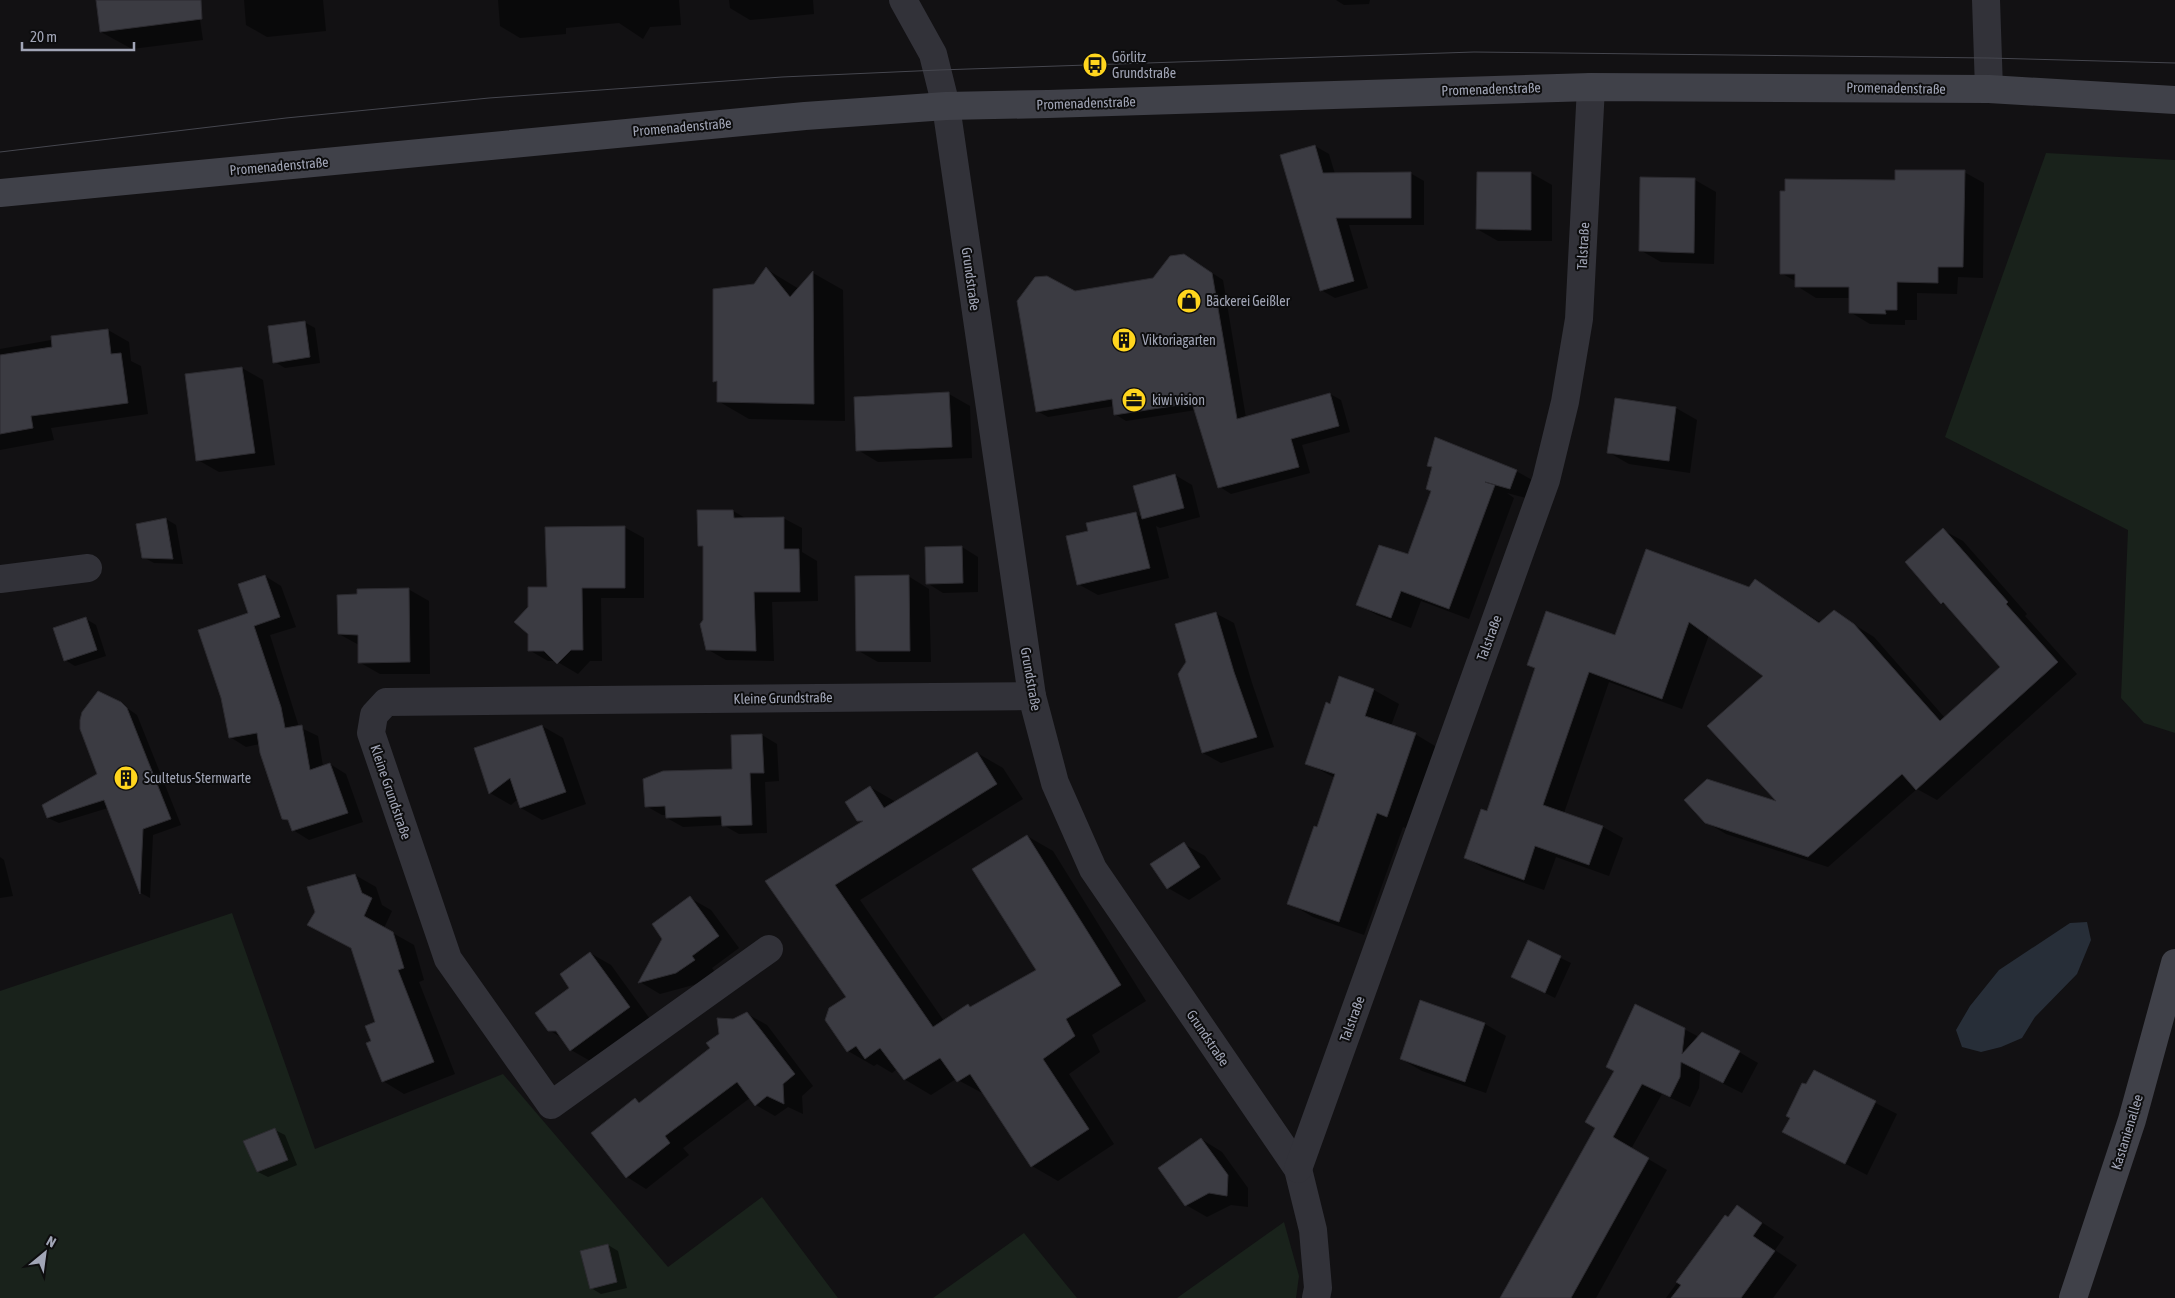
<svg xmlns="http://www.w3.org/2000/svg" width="2175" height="1298" font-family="'Asap Condensed',sans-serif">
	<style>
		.green { fill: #19221b }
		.water { fill: #272e38 }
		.shadow { fill: #0007 }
		.building { fill: #3b3b42; stroke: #2c2b30 }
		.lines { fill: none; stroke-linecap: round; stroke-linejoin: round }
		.street { stroke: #323239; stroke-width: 28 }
		.secondary { stroke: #404149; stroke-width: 28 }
		.tram { stroke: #45464e; stroke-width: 1 }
		.labels { text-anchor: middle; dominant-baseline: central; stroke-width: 4; stroke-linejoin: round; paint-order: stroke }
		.poi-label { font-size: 14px; fill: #a1a5b6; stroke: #0d0d0e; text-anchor: start }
		.street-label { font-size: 14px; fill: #a1a5b6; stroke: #0d0d0e }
	</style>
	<rect width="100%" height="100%" fill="#121113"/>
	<g class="green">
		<path d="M2046,153L2175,160V733L2144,723L2121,698L2128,530L1945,437Z"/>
		<path d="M232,913L315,1149L503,1074L668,1267L762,1197L838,1298H0V991Z"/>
		<path d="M1284,1222L1299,1276L1296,1298H1177Z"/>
		<path d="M1024,1233L1077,1298H933Z"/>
	</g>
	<path class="water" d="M2087,922L2091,940L2077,974L2035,1017L2022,1038L2001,1047L1981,1052L1962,1047L1956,1030L1970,1006L1999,970L2070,923Z"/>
	<g class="shadow">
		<path d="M97,0H197L203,40L132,49L101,32Z"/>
		<path d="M244,0H323L326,31L267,37L246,25Z"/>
		<path d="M498,0H679L681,25L650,27L643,39L619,23L566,28V34L520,38L500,26Z"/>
		<path d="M729,0H813L814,14L750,20L730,8Z"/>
		<path d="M1336,0H1370L1369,4L1344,5Z"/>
		<path d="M1315,146L1329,154L1335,174L1410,173L1424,181V225H1349L1368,288L1335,298L1321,290Z"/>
		<path d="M1964,172L1984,183L1983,278L1958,277L1957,294L1917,293V320H1905V325L1870,324L1850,312V298H1816L1797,286V282L1781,273L1896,182Z"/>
		<path d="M1531,173L1552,185V241H1498L1477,229Z"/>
		<path d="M1695,180L1716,192L1714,264L1661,262L1640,250Z"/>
		<path d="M1184,255L1223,280L1246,418L1330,394L1341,400L1350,432L1302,445L1310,473L1231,494L1220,487L1196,410L1126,421L1115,414L1114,406L1048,417L1037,411L1075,292L1154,279Z"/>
		<path d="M766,269L799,289L813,273L843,290L845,421L749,419L718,401V383L714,381L755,285Z"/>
		<path d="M304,322L315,328L320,363L285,368L275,362Z"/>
		<path d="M108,330L129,342L131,361L141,366L148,414L51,428L54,440L0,450V349Z"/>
		<path d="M242,368L263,380L275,465L219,472L198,460Z"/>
		<path d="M949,394L970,406L972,458L878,462L858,450Z"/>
		<path d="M1616,400L1676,408L1697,420L1690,473L1629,464L1608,452Z"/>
		<path d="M1428,465L1516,471L1536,482L1530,499L1507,493L1514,498L1469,619L1421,601L1411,628L1377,615L1357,604L1409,556L1432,491L1433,468Z"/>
		<path d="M1175,475L1192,485L1200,517L1160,528L1156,526L1169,578L1098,595L1078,584L1089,532L1136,514L1143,518L1134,486Z"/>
		<path d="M733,511L747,519L783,518L802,528V552L817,561L818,601L772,602L774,661L726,660L707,649L705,620V548L700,545Z"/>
		<path d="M166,519L176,525L183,564L154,563L143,557Z"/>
		<path d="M624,527L644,538V598H601L602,661H590L578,674L556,661H548L529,650L548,588Z"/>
		<path d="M1943,530L1963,541L2027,614L2025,616L2077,674L1937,800L1917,789L1828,867L1726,834L1706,822L1780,803L1765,676L1709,635L1682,709L1609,682L1564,813L1603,827L1623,838L1609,876L1556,857L1544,890L1485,869L1465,857L1488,813L1536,669L1750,588L1755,580L1821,623L1834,612L1874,637L1945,718L2002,667L1950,608L1942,603Z"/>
		<path d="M962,547L978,557V592L943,593L927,583Z"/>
		<path d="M265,576L281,586L296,627L270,635L299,727L318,736L323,766L330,764L346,774L363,822L309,840L293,830L290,822L283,818L260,744L246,747L230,737L250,613Z"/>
		<path d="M908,576L929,589L931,662H878L857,650Z"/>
		<path d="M408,589L429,601L430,674H380L359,662V645L339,634Z"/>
		<path d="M1215,613L1234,623L1252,683L1274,747L1221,763L1203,753Z"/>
		<path d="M86,619L96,625L106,656L75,666L65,660Z"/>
		<path d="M1340,678L1374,690L1399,704L1391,726L1415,734L1440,749L1412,830L1403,827L1364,935L1313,917L1289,903L1318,829L1335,778L1307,763Z"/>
		<path d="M120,703L137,715L181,825L153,835L150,898L141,893L108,808L59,823L48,818L99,775Z"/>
		<path d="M542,726L563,738L586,804L542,820L521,808L518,799L511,805L490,793Z"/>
		<path d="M762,735L777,744L779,781L765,782L767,833L739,834L723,825L683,827L667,818V815H662L646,806L734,770Z"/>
		<path d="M977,753L1003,768L1023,799L860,900L944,1021L968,1005L972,1008L1037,971L1027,836L1053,851L1146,1001L1092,1035L1100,1052L1069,1074L1114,1144L1058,1181L1032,1166L986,1095L956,1079L931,1095L904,1079L897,1069L892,1073L877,1064L874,1066L848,1051L847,997L767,882L862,823L858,820L870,787L896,802Z"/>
		<path d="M1184,844L1205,856L1221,879L1189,900L1168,888Z"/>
		<path d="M0,857L4,860L13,896L0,898Z"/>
		<path d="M355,875L376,887L382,905L392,911L384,928L414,945L424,980L419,982L455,1074L404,1094L383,1081L372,1042L376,1022L353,949L308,925Z"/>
		<path d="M690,898L711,910L739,948L712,968L715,972L697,984L660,994L640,982Z"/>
		<path d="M1528,942L1571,963L1555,998L1523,982Z"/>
		<path d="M590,953L611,965L650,1019L592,1062L571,1050L562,1038L549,1030Z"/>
		<path d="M1420,1002L1485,1024L1506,1036L1486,1093L1422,1071L1401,1059Z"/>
		<path d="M747,1014L767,1025L813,1086L802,1096L803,1114L788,1107L775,1116L756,1105L750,1098L683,1148L689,1155L646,1189L627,1177L593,1133L635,1100L641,1103L712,1048L733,1021Z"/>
		<path d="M1684,1029L1699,1037L1739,1052L1758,1063L1742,1093L1700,1072L1699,1088L1690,1107L1662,1094L1631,1149L1667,1170L1596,1298H1502L1597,1127Z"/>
		<path d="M1815,1072L1897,1114L1867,1175L1784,1132Z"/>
		<path d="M275,1130L285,1135L297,1165L268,1177L258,1172Z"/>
		<path d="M1201,1139L1222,1152L1248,1188V1207L1231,1205L1207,1217L1186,1205Z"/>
		<path d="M1737,1206L1784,1237L1775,1250L1797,1265L1773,1298H1666L1725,1217L1728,1219Z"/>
		<path d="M608,1245L618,1251L627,1288L601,1294L591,1288Z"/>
	</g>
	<g class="building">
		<path d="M96,0H201L202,19L100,32Z"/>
		<path d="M1315,145L1323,173L1411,172V218H1336L1354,281L1320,291L1280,155Z"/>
		<path d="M1895,170H1965L1963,267H1938V283L1897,282V310H1885L1886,314L1849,313V287H1795V274H1780V191H1785V179L1895,180Z"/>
		<path d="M1477,172H1531V230L1476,229Z"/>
		<path d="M1640,177L1695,178L1694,253L1639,251Z"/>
		<path d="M1184,254L1212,273L1237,419L1330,393L1339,426L1291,439L1299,467L1218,488L1192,403L1114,415L1112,399L1036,412L1017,301L1035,277L1047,276L1075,291L1153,278L1170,256Z"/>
		<path d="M766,267L790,297L813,271L814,404L717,402V381L713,382V289L754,284Z"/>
		<path d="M305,321L310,357L273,363L268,326Z"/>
		<path d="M108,329L111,354L121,353L128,403L31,416L33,428L0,434V355L52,347L51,336Z"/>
		<path d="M242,367L255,453L196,461L185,374Z"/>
		<path d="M949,392L952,447L856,451L854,397Z"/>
		<path d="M1615,398L1676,407L1669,461L1607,453Z"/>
		<path d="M1435,437L1517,470L1510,489L1485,482L1495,485L1449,609L1401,591L1391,618L1356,605L1379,545L1408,554L1431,491L1426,489L1432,467L1427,466Z"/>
		<path d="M1175,474L1184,508L1142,519L1133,486Z"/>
		<path d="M697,510H733L734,518L784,517V549H799L800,592H754L756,651L706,650L700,624L703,620V546H698Z"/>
		<path d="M1136,512L1150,568L1077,585L1066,536L1088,531L1086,523Z"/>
		<path d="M166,518L173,559L142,558L136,524Z"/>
		<path d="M625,526V588H582L583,650H571L557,664L544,651H528V634L514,622L528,607V587H547L545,527Z"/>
		<path d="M1943,528L2008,602L2006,604L2058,662L1916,790L1902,774L1808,857L1705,823L1684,800L1707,779L1776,801L1707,726L1763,676L1689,622L1662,699L1589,672L1543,805L1603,826L1589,865L1535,846L1524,880L1464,858L1481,809L1487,811L1535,668L1527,665L1546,611L1615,635L1646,549L1749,587L1755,579L1819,623L1834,610L1854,624L1940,721L2000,667L1943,602L1941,604L1905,562Z"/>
		<path d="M962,546L963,583L926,584L925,547Z"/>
		<path d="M265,575L280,617L254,626L281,707L285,728L302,725L310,770L330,763L348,813L292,831L288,820L282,819L260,753L257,733L229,738L221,698L198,630L248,613L238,584Z"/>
		<path d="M909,575L910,651H856L855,576Z"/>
		<path d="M409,588L410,662L358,663V635L338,634L337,595L357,594V589Z"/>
		<path d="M1216,612L1234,672L1257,737L1202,753L1178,674L1186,662L1175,624Z"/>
		<path d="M86,617L97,650L64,661L53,628Z"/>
		<path d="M1339,676L1374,689L1365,716L1416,733L1387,817L1377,813L1339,922L1287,904L1314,826L1317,827L1335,774L1305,764L1326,702L1330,704Z"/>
		<path d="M98,691L121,702L127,708L171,819L143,829L140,894L104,800L47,818L42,805L97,774L80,729V720L82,712Z"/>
		<path d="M542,725L566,792L520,808L510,778L489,794L474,748Z"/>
		<path d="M762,734L764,773H750L752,825L722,826L721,816L666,818L665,806L645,807L643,779L663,771L732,769L731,735Z"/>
		<path d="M977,752L997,784L835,885L933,1027L968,1004L970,1007L1036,970L972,869L1027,835L1121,985L1066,1019L1075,1036L1043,1059L1089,1129L1031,1167L970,1074L957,1082L940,1058L904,1080L880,1048L865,1059L856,1046L847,1052L825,1020L829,1008L846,997L765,881L863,821H857L845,802L870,786L884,808Z"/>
		<path d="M1184,842L1200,867L1167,889L1150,864Z"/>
		<path d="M355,874L362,893L372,898L364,916L393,932L404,968L398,970L434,1062L382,1082L366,1043L371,1041L365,1026L375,1022L351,948L307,925L315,912L307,887Z"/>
		<path d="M690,896L719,936L692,956L695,960L676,973L638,983L662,939L652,924Z"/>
		<path d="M1528,940L1561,956L1545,993L1511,977Z"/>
		<path d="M590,952L630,1007L570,1051L556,1031H548L535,1013L569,988L560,974Z"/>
		<path d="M1420,1000L1485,1023L1465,1082L1400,1059Z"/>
		<path d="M1635,1004L1685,1028L1682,1054L1702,1032L1740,1051L1723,1083L1681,1062L1680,1077L1670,1097L1642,1084L1613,1137L1649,1158L1571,1298H1500L1595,1128L1585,1122L1614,1071L1606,1067Z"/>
		<path d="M747,1012L795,1074L783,1084L784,1104L767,1096L755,1106L737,1082L665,1136L670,1143L626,1178L591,1133L635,1098L639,1103L710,1048L706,1043L719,1034L717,1018L733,1019Z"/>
		<path d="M1814,1070L1876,1101L1845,1164L1782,1132L1790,1118L1786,1116L1802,1083L1806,1084Z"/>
		<path d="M275,1128L288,1160L257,1172L243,1141Z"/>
		<path d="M1201,1138L1228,1175L1227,1196L1209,1193L1185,1206L1158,1168Z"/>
		<path d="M1737,1205L1762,1223L1753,1236L1775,1251L1741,1298H1671L1681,1285L1676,1282L1725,1215L1728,1217Z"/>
		<path d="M608,1244L617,1282L590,1289L580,1251Z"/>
	</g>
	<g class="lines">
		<g class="street">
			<path d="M903,0L933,54L946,106L1032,696L1055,783L1093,869L1298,1169L1313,1230L1318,1288L1316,1298"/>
			<path d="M1986,0L1989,89"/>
			<path d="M0,579L88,568"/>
			<path d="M769,949L551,1105L448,959L371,733L374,715L386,702L1032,696"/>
			<path d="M1298,1169L1546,480L1565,402L1579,319L1591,87"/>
		</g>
		<g class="secondary">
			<path d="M0,193L805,116L946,106L1048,104L1591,87L1989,89L2175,100"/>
			<path d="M2073,1298L2132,1120L2175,963"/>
		</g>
		<path class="tram" d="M0,152L286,118L489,98L782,77L939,70L1474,52L1989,58L2175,63"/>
	</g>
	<defs>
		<symbol id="bus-disc" viewBox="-11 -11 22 22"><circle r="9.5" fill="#ffd51e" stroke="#0d0d0e"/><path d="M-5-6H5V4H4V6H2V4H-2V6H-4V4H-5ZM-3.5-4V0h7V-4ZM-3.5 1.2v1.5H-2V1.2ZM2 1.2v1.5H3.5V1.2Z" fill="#111"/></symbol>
		<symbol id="shop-disc" viewBox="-11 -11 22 22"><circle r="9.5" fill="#ffd51e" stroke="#0d0d0e"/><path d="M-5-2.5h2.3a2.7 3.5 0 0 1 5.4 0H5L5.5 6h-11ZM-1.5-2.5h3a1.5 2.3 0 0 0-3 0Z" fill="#111"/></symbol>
		<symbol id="building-disc" viewBox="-11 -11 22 22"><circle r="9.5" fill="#ffd51e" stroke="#0d0d0e"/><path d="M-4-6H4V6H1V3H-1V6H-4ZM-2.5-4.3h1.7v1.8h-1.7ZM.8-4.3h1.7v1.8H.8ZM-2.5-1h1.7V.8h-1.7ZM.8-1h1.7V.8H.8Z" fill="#111"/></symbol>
		<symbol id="office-disc" viewBox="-11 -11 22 22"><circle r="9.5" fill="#ffd51e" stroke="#0d0d0e"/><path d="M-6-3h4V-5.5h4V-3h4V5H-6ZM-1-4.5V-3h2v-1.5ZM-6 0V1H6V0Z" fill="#111"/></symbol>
	</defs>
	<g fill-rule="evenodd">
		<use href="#bus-disc" x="1081" y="51" width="28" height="28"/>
		<use href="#shop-disc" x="1175" y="287" width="28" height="28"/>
		<use href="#building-disc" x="1110" y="326" width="28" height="28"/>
		<use href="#office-disc" x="1120" y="386" width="28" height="28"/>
		<use href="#building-disc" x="112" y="764" width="28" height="28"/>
	</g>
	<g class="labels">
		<g class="poi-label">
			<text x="1112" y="57">Görlitz<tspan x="1112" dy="16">Grundstraße</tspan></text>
			<text x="1206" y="301">Bäckerei Geißler</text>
			<text x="1142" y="340">Viktoriagarten</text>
			<text x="1152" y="400">kiwi vision</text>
			<text x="144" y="778">Scultetus-Sternwarte</text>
		</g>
		<g class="street-label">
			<text transform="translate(1896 88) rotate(1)">Promenadenstraße</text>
			<text transform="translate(1491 89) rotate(-2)">Promenadenstraße</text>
			<text transform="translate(1086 103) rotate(-2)">Promenadenstraße</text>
			<text transform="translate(682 127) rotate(-5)">Promenadenstraße</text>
			<text transform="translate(279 166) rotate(-5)">Promenadenstraße</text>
			<text transform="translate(1583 246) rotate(-87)">Talstraße</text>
			<text transform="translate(971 279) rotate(82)">Grundstraße</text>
			<text transform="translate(1489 638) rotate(-70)">Talstraße</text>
			<text transform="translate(1031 679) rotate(80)">Grundstraße</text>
			<text transform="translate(783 698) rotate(-1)">Kleine Grundstraße</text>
			<text transform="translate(391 792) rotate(71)">Kleine Grundstraße</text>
			<text transform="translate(1352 1019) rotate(-70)">Talstraße</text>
			<text transform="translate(1208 1038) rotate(56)">Grundstraße</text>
			<text transform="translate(2127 1132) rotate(-73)">Kastanienallee</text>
		</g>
	</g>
	<g transform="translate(45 1253) rotate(29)" stroke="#0d0d0e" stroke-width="4" paint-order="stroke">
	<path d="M0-4L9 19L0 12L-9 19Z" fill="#a1a5b6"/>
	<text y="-8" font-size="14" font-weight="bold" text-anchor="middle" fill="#a1a5b6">N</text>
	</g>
	<path d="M22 42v8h112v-8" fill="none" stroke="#a1a5b6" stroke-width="2.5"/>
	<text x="30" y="42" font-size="15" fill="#a1a5b6" stroke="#0d0d0e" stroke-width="4" paint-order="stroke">20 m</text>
</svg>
